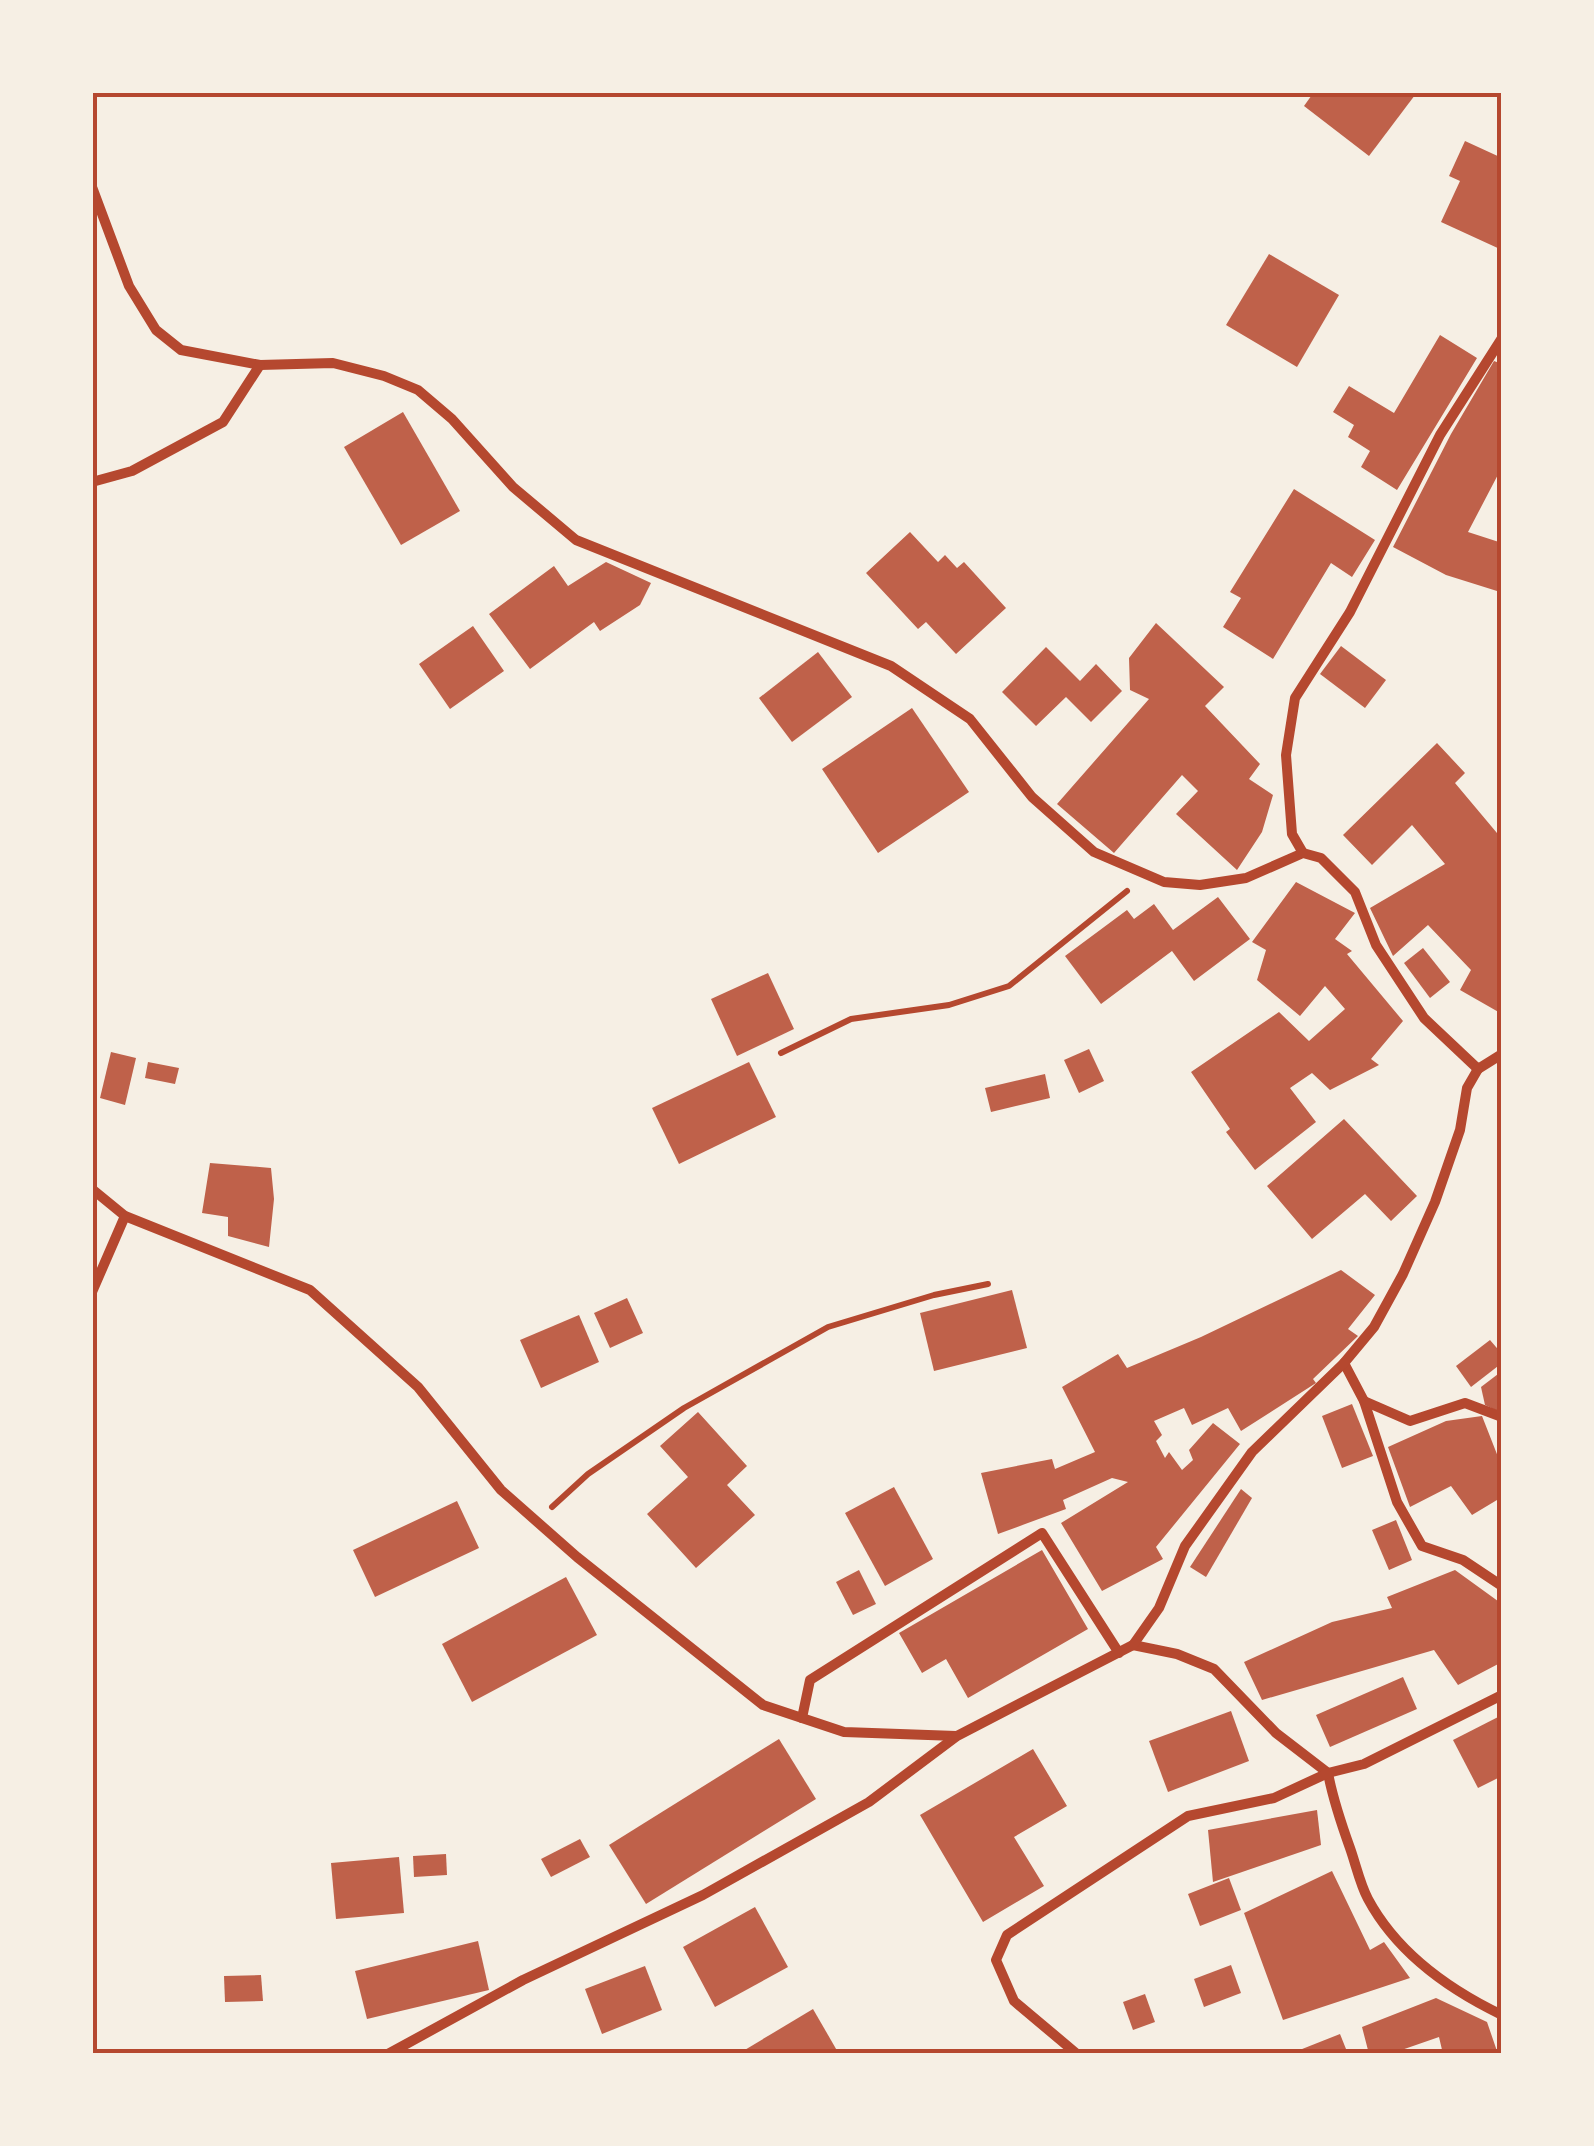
<svg xmlns="http://www.w3.org/2000/svg" width="1594" height="2146" font-family="'Fira Sans',sans-serif">
	<style>
		.building { fill: #bf614a }
		.lines { fill: none; stroke-linecap: round; stroke-linejoin: round }
		.path { stroke: #b5482f; stroke-width: 6 }
		.minor { stroke: #b5482f; stroke-width: 10 }
		.neatline { fill: none; stroke: #b5482f; stroke-width: 4 }
	</style>
	<rect width="100%" height="100%" fill="#f6efe4"/>
	<g class="building">
		<path d="M1314,92H1412L1415,95L1369,156L1304,106Z"/>
		<path d="M1465,141L1502,158L1499,190L1502,192V250L1441,222L1460,181L1449,176Z"/>
		<path d="M1269,254L1339,295L1297,367L1226,325Z"/>
		<path d="M1440,335L1477,358L1397,490L1361,467L1370,451L1348,437L1354,425L1333,412L1349,386L1394,413Z"/>
		<path d="M1494,361L1502,364V467L1468,532L1502,543V590L1497,588V591L1446,575L1393,547L1451,434Z"/>
		<path d="M403,412L460,511L401,545L344,447Z"/>
		<path d="M1294,489L1375,540L1352,577L1331,563L1273,659L1223,627L1241,598L1230,592Z"/>
		<path d="M910,532L938,562L945,555L957,568L964,562L1006,608L956,654L926,622L918,629L866,573Z"/>
		<path d="M606,562L651,583L640,605L600,631L594,622L530,669L489,614L554,566L568,586Z"/>
		<path d="M1156,623L1224,687L1205,706L1260,764L1249,779L1273,795L1262,832L1237,870L1176,814L1198,791L1182,775L1114,853L1057,804L1149,699L1130,690L1129,658Z"/>
		<path d="M473,626L504,671L450,709L419,664Z"/>
		<path d="M1341,646L1386,680L1365,708L1320,674Z"/>
		<path d="M1046,647L1080,681L1096,664L1122,691L1091,722L1066,697L1036,726L1002,692Z"/>
		<path d="M818,652L852,697L792,742L759,698Z"/>
		<path d="M912,708L969,792L878,853L822,769Z"/>
		<path d="M1437,743L1465,773L1455,783L1502,839V1014L1460,990L1471,970L1428,925L1393,956L1370,908L1445,864L1412,825L1372,865L1343,835Z"/>
		<path d="M1296,882L1355,913L1335,939L1352,951L1347,954L1403,1021L1371,1059L1379,1065L1330,1090L1312,1073L1290,1088L1316,1122L1255,1170L1226,1132L1230,1129L1191,1072L1279,1012L1309,1041L1345,1009L1325,986L1300,1016L1257,980L1266,950L1252,942Z"/>
		<path d="M1218,897L1250,939L1194,981L1172,951L1101,1004L1065,956L1127,910L1134,919L1154,904L1173,930Z"/>
		<path d="M1423,948L1450,982L1430,998L1404,963Z"/>
		<path d="M768,973L794,1029L737,1056L711,999Z"/>
		<path d="M1089,1049L1104,1081L1079,1093L1064,1060Z"/>
		<path d="M111,1052L136,1058L125,1105L100,1098Z"/>
		<path d="M148,1062L179,1068L175,1084L145,1078Z"/>
		<path d="M749,1062L776,1117L679,1164L652,1108Z"/>
		<path d="M1045,1074L1050,1098L991,1112L985,1088Z"/>
		<path d="M1344,1119L1417,1196L1391,1221L1365,1194L1312,1239L1267,1186Z"/>
		<path d="M210,1163L271,1168L274,1199L269,1247L228,1236V1217L202,1213Z"/>
		<path d="M1341,1270L1375,1295L1348,1329L1358,1336L1313,1379L1316,1383L1241,1431L1228,1408L1192,1425L1184,1408L1154,1421L1162,1435L1156,1441L1165,1458L1169,1452L1182,1470L1193,1460L1189,1450L1213,1423L1240,1444L1156,1547L1163,1559L1102,1591L1061,1523L1128,1482L1112,1478L1063,1500L1066,1509L998,1534L981,1473L1052,1459L1055,1469L1095,1452L1062,1387L1118,1354L1127,1368L1201,1337Z"/>
		<path d="M1012,1290L1027,1348L934,1371L920,1313Z"/>
		<path d="M627,1298L643,1333L610,1348L594,1313Z"/>
		<path d="M579,1315L599,1362L541,1388L520,1340Z"/>
		<path d="M1490,1340L1502,1354V1363L1471,1387L1456,1366Z"/>
		<path d="M1502,1371V1413L1485,1405L1481,1387Z"/>
		<path d="M1352,1404L1373,1456L1342,1468L1322,1416Z"/>
		<path d="M698,1412L747,1466L727,1485L755,1515L696,1568L647,1514L688,1477L660,1446Z"/>
		<path d="M1482,1416L1502,1467V1497L1472,1515L1451,1486L1410,1507L1388,1447L1446,1421Z"/>
		<path d="M894,1487L933,1559L885,1586L845,1513Z"/>
		<path d="M1241,1489L1252,1498L1206,1577L1190,1567Z"/>
		<path d="M457,1501L479,1548L375,1597L353,1550Z"/>
		<path d="M1396,1520L1412,1560L1389,1570L1372,1530Z"/>
		<path d="M1042,1550L1088,1629L968,1698L946,1659L922,1673L899,1633Z"/>
		<path d="M859,1570L876,1604L853,1615L836,1582Z"/>
		<path d="M1455,1570L1502,1604V1662L1458,1685L1434,1650L1262,1700L1244,1662L1332,1622L1392,1608L1387,1597Z"/>
		<path d="M566,1577L597,1635L472,1702L442,1644Z"/>
		<path d="M1403,1677L1417,1709L1330,1747L1316,1715Z"/>
		<path d="M1231,1711L1249,1761L1168,1792L1149,1741Z"/>
		<path d="M1502,1715V1776L1478,1788L1453,1740Z"/>
		<path d="M779,1739L816,1799L646,1904L609,1845Z"/>
		<path d="M1033,1749L1067,1806L1014,1837L1044,1886L983,1922L920,1815Z"/>
		<path d="M1317,1810L1321,1845L1213,1882L1208,1830Z"/>
		<path d="M580,1839L590,1857L551,1877L541,1859Z"/>
		<path d="M446,1854L447,1875L414,1877L413,1856Z"/>
		<path d="M399,1857L404,1913L336,1919L331,1863Z"/>
		<path d="M1332,1871L1370,1950L1384,1942L1410,1978L1283,2020L1244,1913Z"/>
		<path d="M1229,1878L1241,1910L1200,1926L1188,1894Z"/>
		<path d="M755,1907L788,1967L715,2007L683,1947Z"/>
		<path d="M478,1941L489,1990L367,2019L355,1971Z"/>
		<path d="M1231,1965L1241,1993L1204,2007L1194,1979Z"/>
		<path d="M645,1966L662,2010L602,2034L585,1989Z"/>
		<path d="M261,1975L263,2001L225,2002L224,1976Z"/>
		<path d="M1145,1994L1155,2022L1133,2030L1123,2002Z"/>
		<path d="M1436,1998L1487,2022L1498,2054H1443L1439,2037L1390,2054H1369L1362,2027Z"/>
		<path d="M813,2009L839,2054H738Z"/>
		<path d="M1340,2034L1348,2054H1292V2053Z"/>
	</g>
	<g class="lines">
		<g class="path">
			<path d="M1499,92L1502,93"/>
			<path d="M781,1053L851,1019L949,1005L1009,986L1127,891"/>
			<path d="M552,1507L588,1474L684,1408L828,1327L934,1295L988,1284"/>
		</g>
		<g class="minor">
			<path d="M92,187L129,286L156,330L181,350L260,365L333,363L384,376L418,390L452,419L513,487L576,540L891,666L970,719L1032,797L1094,852L1164,882L1200,885L1246,878L1303,853L1321,858L1355,892L1376,945L1424,1018L1478,1069L1502,1054"/>
			<path d="M92,482L132,471L223,422L260,365"/>
			<path d="M1303,853L1292,834L1286,755L1295,698L1350,612L1440,435L1502,338"/>
			<path d="M92,1189L125,1216L310,1290L418,1387L501,1490L577,1557L763,1705L844,1732L956,1736"/>
			<path d="M92,1292L125,1216"/>
			<path d="M1344,1363L1364,1401L1397,1502L1422,1546L1463,1560L1502,1586"/>
			<path d="M1364,1401L1410,1421L1465,1403L1502,1417"/>
			<path d="M1133,1645L1177,1654L1214,1669L1276,1733L1328,1773"/>
			<path d="M802,1718L810,1680L1042,1533L1119,1653"/>
			<path d="M1328,1773C1333,1800 1341,1823 1350,1848C1356,1865 1360,1884 1368,1899C1397,1953 1448,1989 1502,2015"/>
			<path d="M388,2054L523,1980L703,1895L869,1802L957,1736L1133,1645L1159,1608L1185,1546L1252,1452L1344,1363L1374,1327L1403,1274L1435,1202L1460,1130L1467,1088L1478,1069"/>
			<path d="M1077,2054L1014,2001L996,1960L1007,1935L1188,1816L1274,1798L1328,1773L1364,1764L1502,1695"/>
		</g>
	</g>
	<rect width="1594" height="2146" fill="none" stroke="#f6efe4" stroke-width="190"/>
	<rect x="95" y="95" width="1404" height="1956" class="neatline"/>
</svg>
